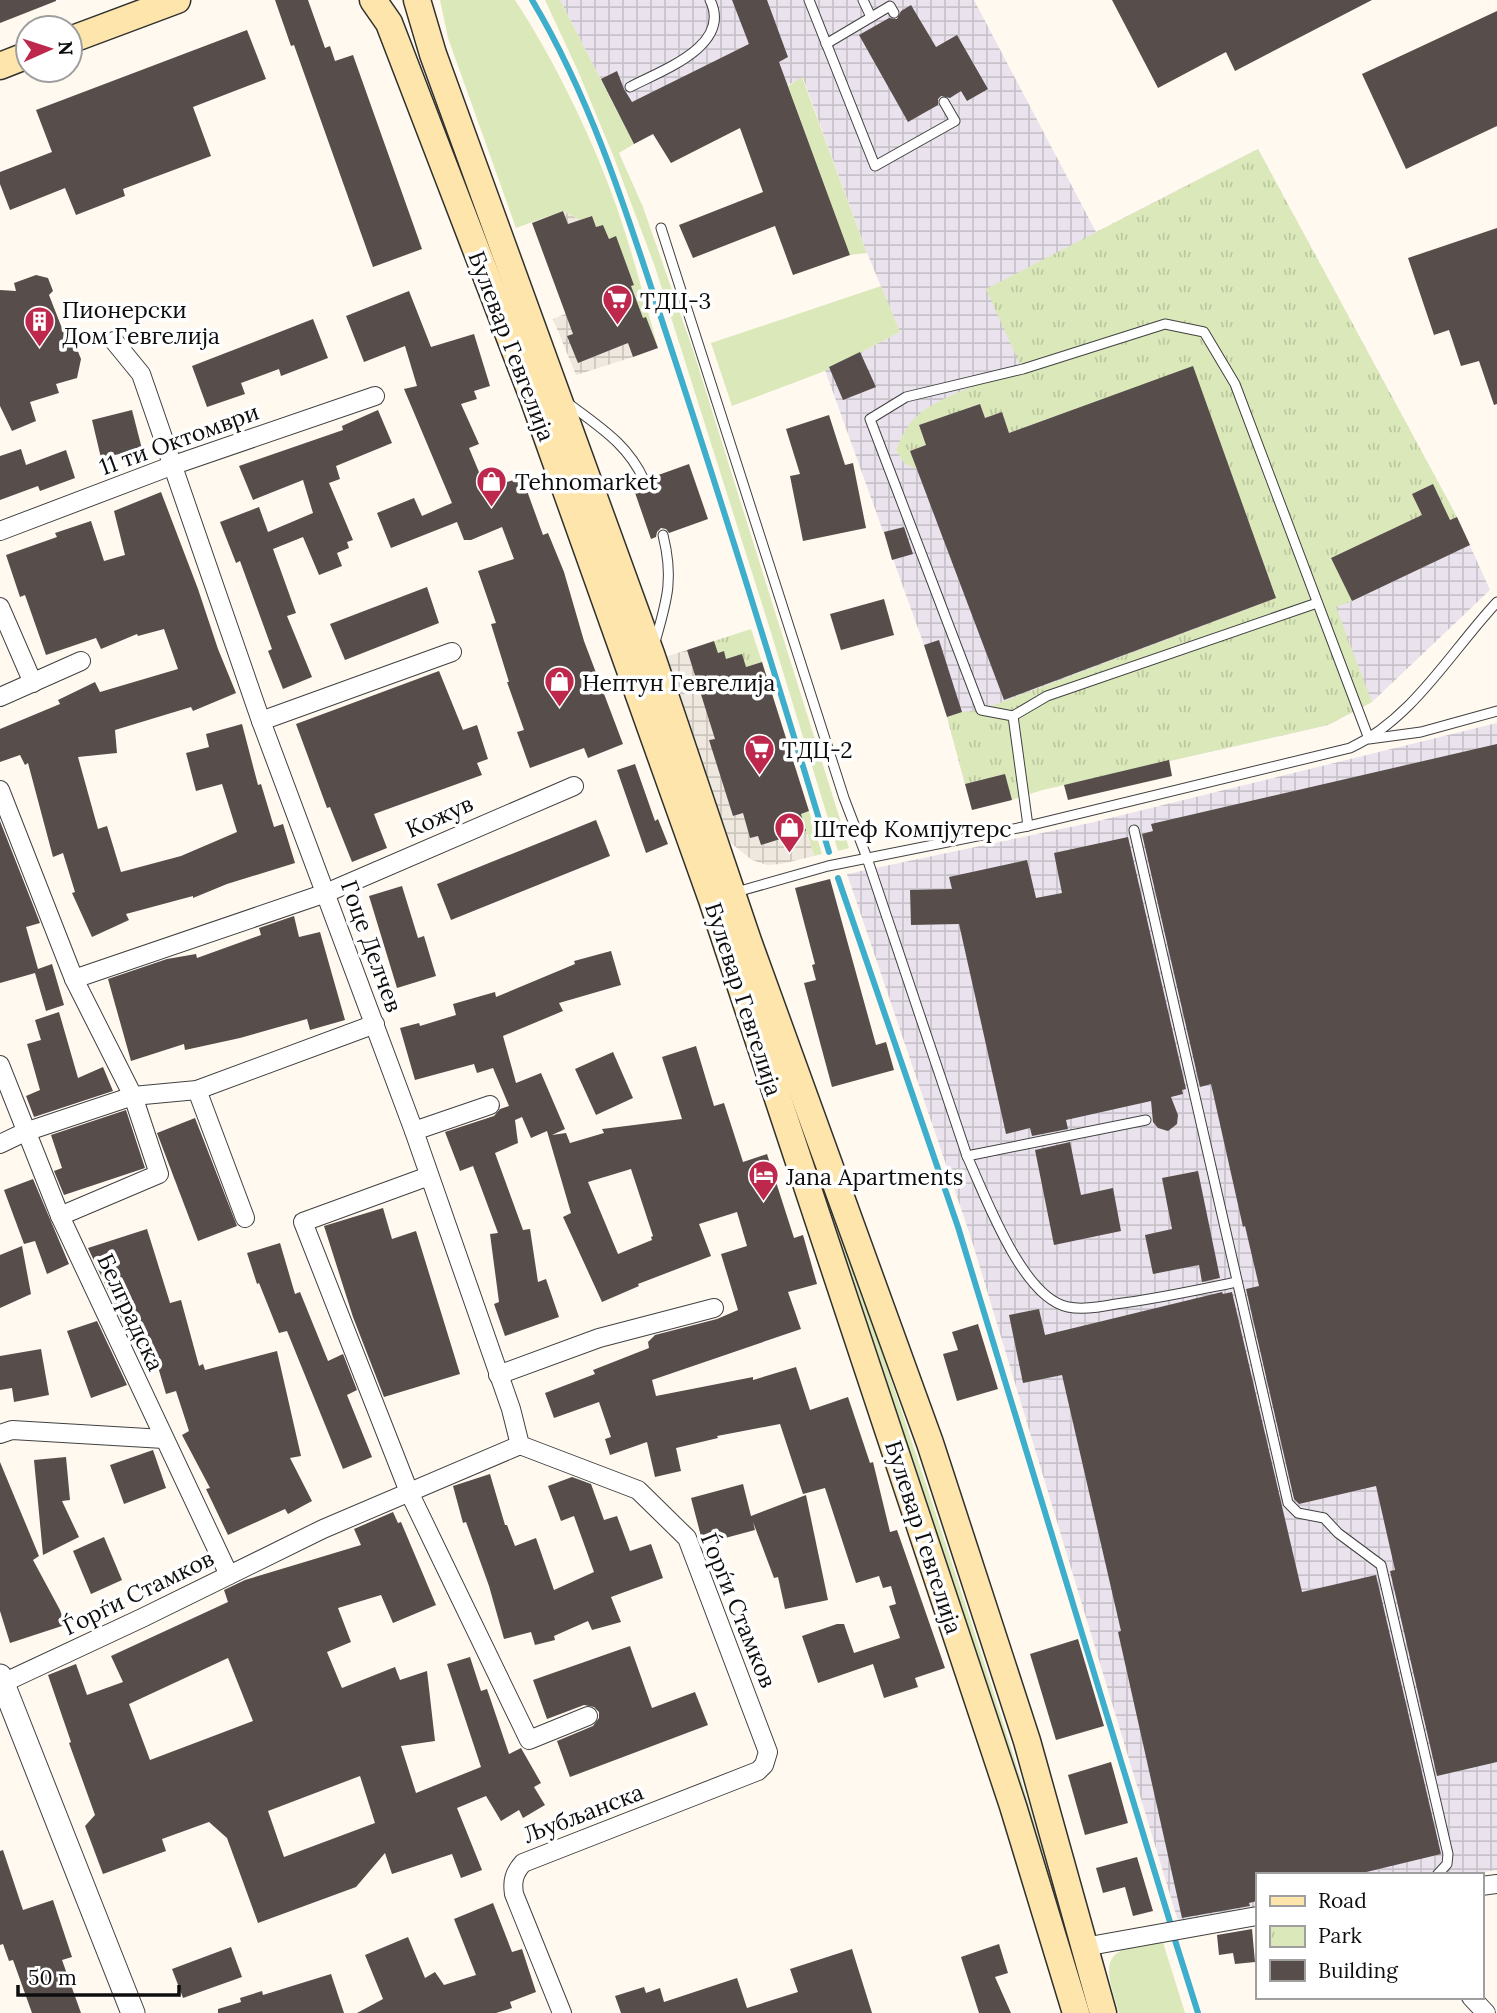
<svg xmlns="http://www.w3.org/2000/svg" width="1497" height="2013" font-family="Lora,serif">
	<style>
		.industrial { fill: url(#industrial-grid) }
		.grass { fill: #dbe9ba }
		.park { fill: url(#park-tufts) }
		.plaza { fill: url(#plaza-grid) }
		.lines { fill: none; stroke-linecap: round; stroke-linejoin: round }
		.stream { stroke: #3daecb; stroke-width: 6 }
		.building { fill: #574d4b; fill-rule: evenodd }
		.service-casing { stroke: #414141; stroke-width: 11 }
		.minor-casing { stroke: #414141; stroke-width: 20 }
		.tertiary-casing { stroke: #414141; stroke-width: 25 }
		.secondary-casing { stroke: #303030; stroke-width: 29 }
		.service { stroke: #fff; stroke-width: 9 }
		.minor { stroke: #fff; stroke-width: 18 }
		.tertiary { stroke: #fff; stroke-width: 23 }
		.secondary { stroke: #fde5ac; stroke-width: 26 }
		.labels { text-anchor: middle; dominant-baseline: central; stroke-width: 7; stroke-linejoin: round; paint-order: stroke }
		.poi-label { font-size: 23px; fill: #0e0e0e; stroke: #fff; text-anchor: start }
		.street-label { font-size: 23px; fill: #0e0e0e; stroke: #fff }
	</style>
	<defs>
		<pattern id="industrial-grid" width="8" height="8" patternUnits="userSpaceOnUse" patternTransform="scale(1.75)"><rect width="8" height="8" fill="#eae3ed"/><path d="M0 4h8M4 0v8" fill="none" stroke="#c8c2ca"/></pattern>
		<pattern id="park-tufts" width="24" height="20" patternUnits="userSpaceOnUse" patternTransform="scale(1.75)"><rect width="24" height="20" fill="#dbe9ba"/><path d="M3 7l-1-3M5 7V3M7 7l1-3M15 17l-1-3M17 17v-4M19 17l1-3" fill="none" stroke="#bbc79f"/></pattern>
		<pattern id="plaza-grid" width="8" height="8" patternUnits="userSpaceOnUse" patternTransform="scale(1.75)"><rect width="8" height="8" fill="#efe8df"/><path d="M0 4h8M4 0v8" fill="none" stroke="#ccc6be"/></pattern>
	</defs>
	<rect width="100%" height="100%" fill="#fff9f0"/>
	<g class="industrial">
		<path d="M560,0H974L1096,232L1258,149L1457,517L1490,590L1372,702L1328,725L1042,790L972,810L947,717L924,645L825,370L900,332L867,253L803,78L776,90L653,134L634,144Z"/>
		<path d="M1497,723V1870L1461,1875H1257V1908L1178,1921L971,1238L847,874L1094,822Z"/>
	</g>
	<g class="grass">
		<path d="M440,0H515C555,61 593,139 617,208C633,254 645,301 658,348L646,317L617,327L631,286L634,284L616,237L609,239L603,225L596,227L591,216L580,220L563,211L516,228L448,38Z"/>
		<path d="M545,0H560L634,144L619,153L643,207L693,350L849,848L838,851L768,623L655,267L613,155L578,71Z"/>
		<path d="M802,77L867,253L850,255L788,86Z"/>
		<path d="M881,286L900,332L825,371L732,406L711,343Z"/>
		<path d="M809,811L822,854L814,856L801,814Z"/>
		<path d="M745,950C854,1269 964,1587 1061,1910L1055,1912L736,953Z"/>
		<path d="M1162,1939L1185,2013H1119C1101,1956 1103,1951 1162,1939Z"/>
	</g>
	<g class="park">
		<path d="M1258,149L1457,517L1450,520L1433,484L1412,494L1422,515L1332,558L1352,601L1336,607L1372,702L1328,725L1042,790L1012,800L1005,774L965,784L947,717L962,712L981,710L1276,598L1193,367L1009,433L1002,412L985,418L980,404L920,425L926,445L910,451L917,469L904,463L896,450C901,438 906,426 916,417C937,396 994,380 1022,369L986,289Z"/>
		<path d="M751,629L762,662L746,667L726,659L724,651L718,653L714,641Z"/>
	</g>
	<g class="plaza">
		<path d="M563,211L580,220L617,317L568,336L578,362L628,343L633,357L576,375L553,319L597,301Z"/>
		<path d="M687,650L707,712L726,735L710,740L733,816L743,813L750,837L758,836L761,845L806,831L814,856L781,864L767,865L752,860L732,844L725,833L665,657Z"/>
	</g>
	<g class="lines">
		<g class="stream">
			<path d="M532,0C596,107 632,230 671,348C726,515 778,683 829,852"/>
			<path d="M838,878L958,1227L1170,1922"/>
			<path d="M1174,1937L1198,2013"/>
		</g>
	</g>
	<g class="building">
		<path d="M0,0H56V1L0,23Z"/>
		<path d="M275,0H308L325,48L330,46L335,61L353,55L422,249L373,267L294,45L291,46Z"/>
		<path d="M732,0H767L788,57L779,62L850,255L793,275L775,226L693,258L679,225L763,192L740,128L671,163L653,134L634,144L601,79L617,71L624,89L632,102L749,44Z"/>
		<path d="M1112,0H1372L1235,71L1226,52L1158,88Z"/>
		<path d="M911,5L936,47L957,35L988,89L967,101L961,91L950,98L941,96L938,99V105L908,122L859,35L889,18L897,19L901,11Z"/>
		<path d="M1497,11V126L1406,169L1362,74Z"/>
		<path d="M247,30L266,79L193,107L211,156L123,189L125,196L76,215L65,188L10,210L0,184V172L52,152L36,110Z"/>
		<path d="M563,211L568,224L592,216L596,227L603,225L609,239L616,236L634,285L631,286L643,318L646,317L658,348L633,357L628,343L578,363L567,336L573,334L532,223Z"/>
		<path d="M1497,228V404L1494,405L1479,361L1461,366L1449,330L1434,335L1408,258Z"/>
		<path d="M36,275L48,278L53,291L49,295L65,336L73,339L81,359L77,378L56,384L59,393L30,402L36,421L12,431L0,406V290L16,291L14,283Z"/>
		<path d="M409,291L431,347L474,334L490,386L474,391L477,399L461,404L479,444L469,448L486,489L522,477L543,535L548,533L564,572L584,641L623,744L588,758L584,748L530,768L517,732L524,730L507,682H509L491,624L496,623L478,571L514,559L502,527L471,540H464L457,522L391,548L377,513L414,498L422,516L452,503L404,389L417,386L405,346L364,362L346,316Z"/>
		<path d="M313,319L328,358L281,376L279,369L241,383L245,394L207,407L192,366Z"/>
		<path d="M860,352L876,387L843,400L829,367Z"/>
		<path d="M1193,366L1276,598L1004,700L910,451L926,445L919,425L980,404L985,418L1002,412L1009,433Z"/>
		<path d="M132,410L142,449L101,458L92,420Z"/>
		<path d="M378,410L392,443L336,466L340,479L329,483L353,540L347,542L349,548L337,553L342,566L319,575L303,537L273,549L296,613L287,616L312,677L283,689L268,651L272,649L240,561L236,563L220,522L259,507L268,532L313,513L303,480L253,500L239,466L343,430L342,426Z"/>
		<path d="M829,415L845,465L853,463L866,528L803,541L790,476L800,474L786,429Z"/>
		<path d="M21,449L26,465L66,450L75,478L40,491L38,486L0,500V456Z"/>
		<path d="M689,464L708,519L669,533L666,529L661,528L657,532L656,537L651,539L632,484L637,482L641,486H647L650,483V478Z"/>
		<path d="M1433,484L1450,520L1457,517L1470,545L1352,601L1331,558L1422,515L1412,494Z"/>
		<path d="M161,492L198,589L218,649L236,693L193,711L191,707L115,730L117,753L78,757L98,829L107,826L121,872L181,856L237,832L222,784L196,791L186,753L209,747L206,734L242,724L258,785L261,784L274,827L283,824L295,863L227,884L193,898V896L126,914L129,920L92,937L72,893L75,892L63,853L53,857L28,763L25,765L20,755L0,762V729L60,704L58,700L95,682L100,692L178,669L164,629L138,636L137,634L101,649L96,638L46,655L25,595L20,597L6,555L57,537L55,533L91,521L104,561L125,555L114,511Z"/>
		<path d="M904,527L913,554L892,560L884,532Z"/>
		<path d="M427,587L439,623L345,660L330,624Z"/>
		<path d="M884,599L894,635L841,650L830,614Z"/>
		<path d="M939,640L962,712L947,717L924,645Z"/>
		<path d="M714,641L718,653L724,651L726,659L742,654L746,667L762,662L809,811L801,814L806,831L761,845L758,836L750,838L743,813L733,816L709,740L715,739L687,650Z"/>
		<path d="M439,671L463,730L477,725L488,759L477,763L482,775L374,814L387,848L352,862L330,807L327,808L296,724Z"/>
		<path d="M1497,744V1762L1437,1776L1390,1571L1395,1570L1376,1486L1299,1504L1294,1499L1246,1289L1259,1286L1245,1226L1243,1227L1211,1084L1200,1087L1142,834L1153,831L1151,824Z"/>
		<path d="M1169,760L1172,776L1068,800L1064,785Z"/>
		<path d="M635,764L655,821L658,819L668,844L646,853L617,770Z"/>
		<path d="M1005,774L1012,800L972,810L965,784Z"/>
		<path d="M596,820L610,856L451,920L437,884Z"/>
		<path d="M0,821L40,923L26,927L38,969L52,964L64,1005L46,1011L35,973L0,983Z"/>
		<path d="M1128,837L1186,1089L1182,1090L1183,1094L1171,1097L1178,1115L1177,1124L1168,1131L1158,1128L1153,1122L1151,1101L1066,1120L1068,1129L1032,1136L1030,1128L1006,1134L959,924L911,925L910,890L952,889L949,877L1027,860L1036,898L1062,893L1054,853Z"/>
		<path d="M830,879L876,1045L886,1042L894,1070L832,1087L804,983L816,980L812,965L815,964L795,888Z"/>
		<path d="M402,886L418,938L424,936L436,976L397,988L369,896Z"/>
		<path d="M294,916L299,937L320,932L345,1020L310,1030L307,1019L240,1038L185,1050L184,1044L131,1061L108,979L167,959L196,954L197,958L261,935L259,928Z"/>
		<path d="M611,951L621,985L559,1003L563,1011L503,1036L516,1083L541,1073L565,1129L552,1135L566,1133L570,1143L604,1133L602,1129L682,1119L662,1057L696,1046L714,1106L724,1103L743,1162L767,1154L794,1238L803,1235L817,1284L788,1292L801,1329L652,1380L656,1396L753,1377V1380L796,1367L810,1410L848,1397L870,1463L873,1462L890,1532L897,1530L945,1668L915,1678L918,1687L884,1698L873,1664L818,1683L802,1636L837,1624H844L854,1653L900,1638L889,1606L896,1604L891,1586L883,1588L879,1576L856,1583L825,1488L803,1494L780,1424L717,1436L718,1438L676,1448L681,1471L655,1477L647,1442L610,1455L605,1439L611,1437L599,1402L554,1418L545,1393L595,1374L593,1370L649,1348L648,1342L655,1335L717,1319L738,1310L721,1254L747,1246L737,1212L699,1224L711,1256L638,1284L639,1286L602,1302L563,1217L571,1213L547,1131L531,1138L522,1117L515,1120L518,1143L495,1153L523,1230L530,1229L538,1282L546,1279L559,1317L505,1336L494,1304L499,1302L490,1234L498,1233L473,1166L460,1171L445,1132L494,1116L500,1109L509,1106L493,1068L477,1073L474,1064L415,1080L400,1028L419,1023L420,1026L456,1015L453,1004L495,992L496,997L575,964L574,961ZM631,1169L653,1236L651,1237L652,1240L618,1254L588,1182Z"/>
		<path d="M59,1012L78,1078L103,1067L113,1091L34,1117L26,1096L40,1090L27,1044L41,1040L35,1020Z"/>
		<path d="M613,1052L633,1098L596,1115L575,1069Z"/>
		<path d="M126,1110L145,1168L64,1195L54,1171L62,1168L51,1135Z"/>
		<path d="M195,1118L237,1226L198,1241L157,1133Z"/>
		<path d="M1070,1142L1081,1195L1113,1188L1121,1231L1054,1245L1035,1150Z"/>
		<path d="M1198,1171L1220,1278L1202,1282L1199,1265L1153,1274L1145,1235L1172,1229L1162,1178Z"/>
		<path d="M33,1179L69,1264L47,1274L35,1241L24,1244L4,1190Z"/>
		<path d="M383,1208L392,1239L416,1231L460,1374L384,1397L353,1317L324,1226Z"/>
		<path d="M147,1229L170,1303L181,1300L199,1366L203,1364L205,1370L277,1351L301,1456L290,1458L312,1501L288,1514L285,1509L228,1535L206,1489L210,1488L182,1435L189,1431L176,1391L166,1394L155,1357L141,1360L88,1248Z"/>
		<path d="M280,1243L295,1294L300,1292L328,1361L343,1354L357,1390L347,1395L372,1457L343,1469L287,1331L279,1333L259,1283L257,1284L247,1253Z"/>
		<path d="M22,1246L31,1294L0,1308V1255Z"/>
		<path d="M1222,1292L1223,1294L1232,1292L1302,1592L1376,1575L1441,1854L1354,1875H1257V1901L1249,1903L1250,1906L1182,1918L1118,1632L1121,1631L1062,1375L1023,1383L1009,1315L1039,1309L1045,1335Z"/>
		<path d="M97,1321L127,1385L91,1398L67,1331Z"/>
		<path d="M978,1324L998,1389L957,1401L943,1354L958,1350L952,1332Z"/>
		<path d="M41,1349L49,1395L14,1402L12,1388L0,1390V1356Z"/>
		<path d="M153,1450L166,1488L124,1504L110,1465Z"/>
		<path d="M66,1457L70,1500L62,1501L79,1537L43,1555L34,1460Z"/>
		<path d="M0,1462L39,1556L33,1560L60,1610L65,1625L10,1643L0,1611Z"/>
		<path d="M490,1474L505,1525H507L515,1546L536,1538L554,1590L594,1572L574,1516L561,1521L548,1486L572,1477L591,1484L604,1520L617,1516L630,1551L651,1544L663,1578L611,1597L621,1622L592,1630L588,1621L554,1636L555,1640L535,1645L531,1632L504,1639L489,1586L466,1522L463,1523L453,1486Z"/>
		<path d="M743,1484L751,1516L806,1495L828,1600L785,1609L778,1577L774,1578L753,1522L755,1530L703,1544L691,1498Z"/>
		<path d="M393,1512L398,1523L401,1522L436,1605L393,1623L381,1595L338,1608L351,1642L327,1652L342,1688L395,1667L400,1680L427,1671L435,1741L401,1746L416,1793L481,1767L447,1664L470,1657L481,1691L487,1689L509,1754L521,1748L541,1783L534,1787L545,1805L523,1818L519,1810L501,1821L486,1796L457,1808L482,1870L461,1878L452,1854L392,1874L385,1853L356,1887L258,1923L227,1838L209,1822L162,1839L166,1851L103,1874L85,1826L95,1815L69,1743L71,1742L48,1675L76,1664L87,1695L123,1682L111,1656L228,1602L224,1590L245,1580L361,1545L354,1529ZM228,1658L253,1721L150,1760L129,1704ZM360,1776L375,1823L284,1857L268,1811Z"/>
		<path d="M104,1537L122,1580L91,1594L73,1551Z"/>
		<path d="M1078,1639L1104,1726L1056,1740L1030,1654Z"/>
		<path d="M630,1646L652,1708L695,1692L708,1725L570,1777L557,1741L593,1726L599,1718V1712L594,1707L584,1705L547,1719L533,1680Z"/>
		<path d="M1111,1762L1128,1823L1085,1835L1068,1775Z"/>
		<path d="M3,1850L23,1910L53,1900L72,1957L62,1960L81,2013H32L13,1960L9,1961L3,1944L0,1945V1851Z"/>
		<path d="M1137,1857L1153,1911L1133,1916L1125,1887L1103,1893L1096,1868Z"/>
		<path d="M493,1903L512,1952L522,1949L536,1992L510,2002L512,2008L496,2013H357L383,1999L365,1955L408,1937L425,1978L435,1972L444,1985L476,1975L454,1919Z"/>
		<path d="M1252,1929L1255,1962L1235,1964L1233,1953L1219,1955L1217,1935Z"/>
		<path d="M999,1944L1008,1973L995,1977L1011,2013H979L961,1957Z"/>
		<path d="M231,1947L242,1977L183,1998L172,1969Z"/>
		<path d="M852,1949L872,2013H621L615,1996L644,1987L646,1993L660,1988L664,2002L737,1978L747,2008L798,1992L790,1969Z"/>
		<path d="M331,1974L344,2013H218V2009L241,2002L240,1998L262,1991L263,1995Z"/>
	</g>
	<g class="lines">
		<defs>
			<g id="service">
				<path d="M809,0L875,166L955,121L944,102"/>
				<path d="M863,0L871,17"/>
				<path d="M826,44L890,6L894,13"/>
				<path d="M630,87C660,71 733,46 710,0"/>
				<path d="M661,228L844,798L867,858L967,1156L1146,1120"/>
				<path d="M568,403C599,427 627,443 644,480"/>
				<path d="M655,642C667,600 674,579 663,535"/>
				<path d="M1013,716L1047,696L1317,603"/>
				<path d="M1028,826L1013,716L981,710L870,419L906,397L1023,369L1165,324L1204,332L1235,384L1369,739L1421,732L1497,711"/>
				<path d="M1134,830L1288,1503L1298,1513L1324,1518L1338,1533L1381,1565L1448,1854L1447,1864L1437,1875"/>
				<path d="M733,893L828,866L1028,826L1350,748C1413,719 1451,651 1497,602"/>
				<path d="M967,1156C985,1195 1022,1298 1068,1307C1083,1310 1101,1307 1116,1304C1157,1299 1197,1290 1237,1282"/>
			</g>
			<g id="minor">
				<path d="M114,341L141,374L261,721L414,1131L511,1409L520,1445"/>
				<path d="M0,531L171,466L375,396"/>
				<path d="M0,607L33,683"/>
				<path d="M0,697L81,661"/>
				<path d="M261,721L452,652"/>
				<path d="M0,790L74,979L133,1096L159,1174L60,1216"/>
				<path d="M74,979L326,893L574,786"/>
				<path d="M0,1065L60,1216L229,1575"/>
				<path d="M197,1090L245,1218"/>
				<path d="M414,1131L490,1105"/>
				<path d="M0,1144L25,1132L133,1096L197,1090L375,1024"/>
				<path d="M429,1176L303,1222L409,1492L529,1740L588,1716"/>
				<path d="M498,1375L599,1338L714,1308"/>
				<path d="M0,1434L12,1430L164,1439"/>
				<path d="M3,1683L142,1618L323,1529L520,1445L638,1490L687,1538L768,1752L764,1765L758,1771L523,1863C514,1873 512,1881 514,1894L562,2013"/>
				<path d="M1481,1886L1497,1884"/>
				<path d="M1084,1947L1257,1916"/>
				<path d="M1471,1997L1486,2013"/>
			</g>
			<path id="tertiary" d="M0,1676L133,2013"/>
			<g id="secondary">
				<path d="M373,0L389,23L532,395L712,900L1013,1806L1076,2013"/>
				<path d="M417,0L433,54L651,654L748,941L930,1443L1027,1741L1103,2013"/>
				<path d="M70,40L177,0"/>
				<path d="M0,66L28,55"/>
			</g>
		</defs>
		<use href="#service" class="service-casing"/>
		<use href="#minor" class="minor-casing"/>
		<use href="#tertiary" class="tertiary-casing"/>
		<use href="#secondary" class="secondary-casing"/>
		<use href="#service" class="service"/>
		<use href="#minor" class="minor"/>
		<use href="#tertiary" class="tertiary"/>
		<use href="#secondary" class="secondary"/>
	</g>
	<defs>
		<symbol id="supermarket-pin" viewBox="-11 -11 22 30"><path d="M0 17L-7.5 6A9.5 9.5 0 1 1 7.5 6Z" fill="#bd284c" stroke="#fff"/><path d="M-6-5.5h2.5l.6 2H6L4.5 2H-2.5L-4.4-4H-6ZM-1.5 3.2a1.3 1.3 0 1 0 .1 0ZM3 3.2a1.3 1.3 0 1 0 .1 0Z" fill="#fff"/></symbol>
		<symbol id="building-pin" viewBox="-11 -11 22 30"><path d="M0 17L-7.5 6A9.5 9.5 0 1 1 7.5 6Z" fill="#bd284c" stroke="#fff"/><path d="M-4-6H4V6H1V3H-1V6H-4ZM-2.5-4.3h1.7v1.8h-1.7ZM.8-4.3h1.7v1.8H.8ZM-2.5-1h1.7V.8h-1.7ZM.8-1h1.7V.8H.8Z" fill="#fff"/></symbol>
		<symbol id="shop-pin" viewBox="-11 -11 22 30"><path d="M0 17L-7.5 6A9.5 9.5 0 1 1 7.5 6Z" fill="#bd284c" stroke="#fff"/><path d="M-5-2.5h2.3a2.7 3.5 0 0 1 5.4 0H5L5.5 6h-11ZM-1.5-2.5h3a1.5 2.3 0 0 0-3 0Z" fill="#fff"/></symbol>
		<symbol id="hotel-pin" viewBox="-11 -11 22 30"><path d="M0 17L-7.5 6A9.5 9.5 0 1 1 7.5 6Z" fill="#bd284c" stroke="#fff"/><path d="M-6-4.5h1.5V1H6V5H4.5V3h-9V5H-6ZM-4 0a1.8 1.8 0 1 1 3.6 0ZM.5 0V-2.5h3Q6-2.5 6 0Z" fill="#fff"/></symbol>
	</defs>
	<g fill-rule="evenodd">
		<use href="#supermarket-pin" x="600" y="282" width="35" height="47"/>
		<use href="#building-pin" x="22" y="304" width="35" height="47"/>
		<use href="#shop-pin" x="474" y="464" width="35" height="47"/>
		<use href="#shop-pin" x="542" y="664" width="35" height="47"/>
		<use href="#supermarket-pin" x="742" y="732" width="35" height="47"/>
		<use href="#shop-pin" x="772" y="810" width="35" height="47"/>
		<use href="#hotel-pin" x="746" y="1158" width="35" height="47"/>
	</g>
	<g class="labels">
		<g class="poi-label">
			<text x="640" y="300">ТДЦ-3</text>
			<text x="62" y="309">Пионерски<tspan x="62" dy="26">Дом Гевгелија</tspan></text>
			<text x="515" y="481">Tehnomarket</text>
			<text x="582" y="682">Нептун Гевгелија</text>
			<text x="782" y="749">ТДЦ-2</text>
			<text x="813" y="828">Штеф Компјутерс</text>
			<text x="786" y="1176">Jana Apartments</text>
		</g>
		<g class="street-label">
			<text transform="translate(512 346) rotate(69)">Булевар Гевгелија</text>
			<text transform="translate(179 439) rotate(-20)">11 ти Октомври</text>
			<text transform="translate(439 816) rotate(-24)">Кожув</text>
			<text transform="translate(372 946) rotate(70)">Гоце Делчев</text>
			<text transform="translate(744 999) rotate(72)">Булевар Гевгелија</text>
			<text transform="translate(131 1312) rotate(65)">Белградска</text>
			<text transform="translate(924 1537) rotate(72)">Булевар Гевгелија</text>
			<text transform="translate(138 1592) rotate(-26)">Ѓорѓи Стамков</text>
			<text transform="translate(739 1610) rotate(68)">Ѓорѓи Стамков</text>
			<text transform="translate(583 1813) rotate(-21)">Љубљанска</text>
		</g>
	</g>
	<rect x="1256" y="1873" width="228" height="126" fill="#ffffff" stroke="#9f9f9f" stroke-width="2"/>
	<rect x="1270" y="1896" width="35" height="10" fill="#fde5ac" stroke="#9f9f9f" stroke-width="2"/>
	<text x="1318" y="1908" font-size="21" fill="#0e0e0e">Road</text>
	<rect x="1270" y="1926" width="35" height="21" fill="url(#park-tufts)" stroke="#9f9f9f" stroke-width="2"/>
	<text x="1318" y="1943" font-size="21" fill="#0e0e0e">Park</text>
	<rect x="1270" y="1960" width="35" height="21" fill="#574d4b" stroke="#9f9f9f" stroke-width="2"/>
	<text x="1318" y="1978" font-size="21" fill="#0e0e0e">Building</text>
	<g transform="translate(49 49) rotate(87)"><circle r="33" fill="#ffffff" stroke="#9f9f9f" stroke-width="2"/>
	<path d="M0-5L12 26L0 18L-12 26Z" fill="#bd284c"/>
	<text y="-10" font-size="19" font-weight="bold" text-anchor="middle" fill="#0e0e0e">N</text>
	</g>
	<path d="M18 1985v10h161v-10" fill="none" stroke="#0e0e0e" stroke-width="3.5"/>
	<text x="28" y="1985" font-size="21" fill="#0e0e0e" stroke="#ffffff" stroke-width="5" paint-order="stroke">50 m</text>
</svg>
